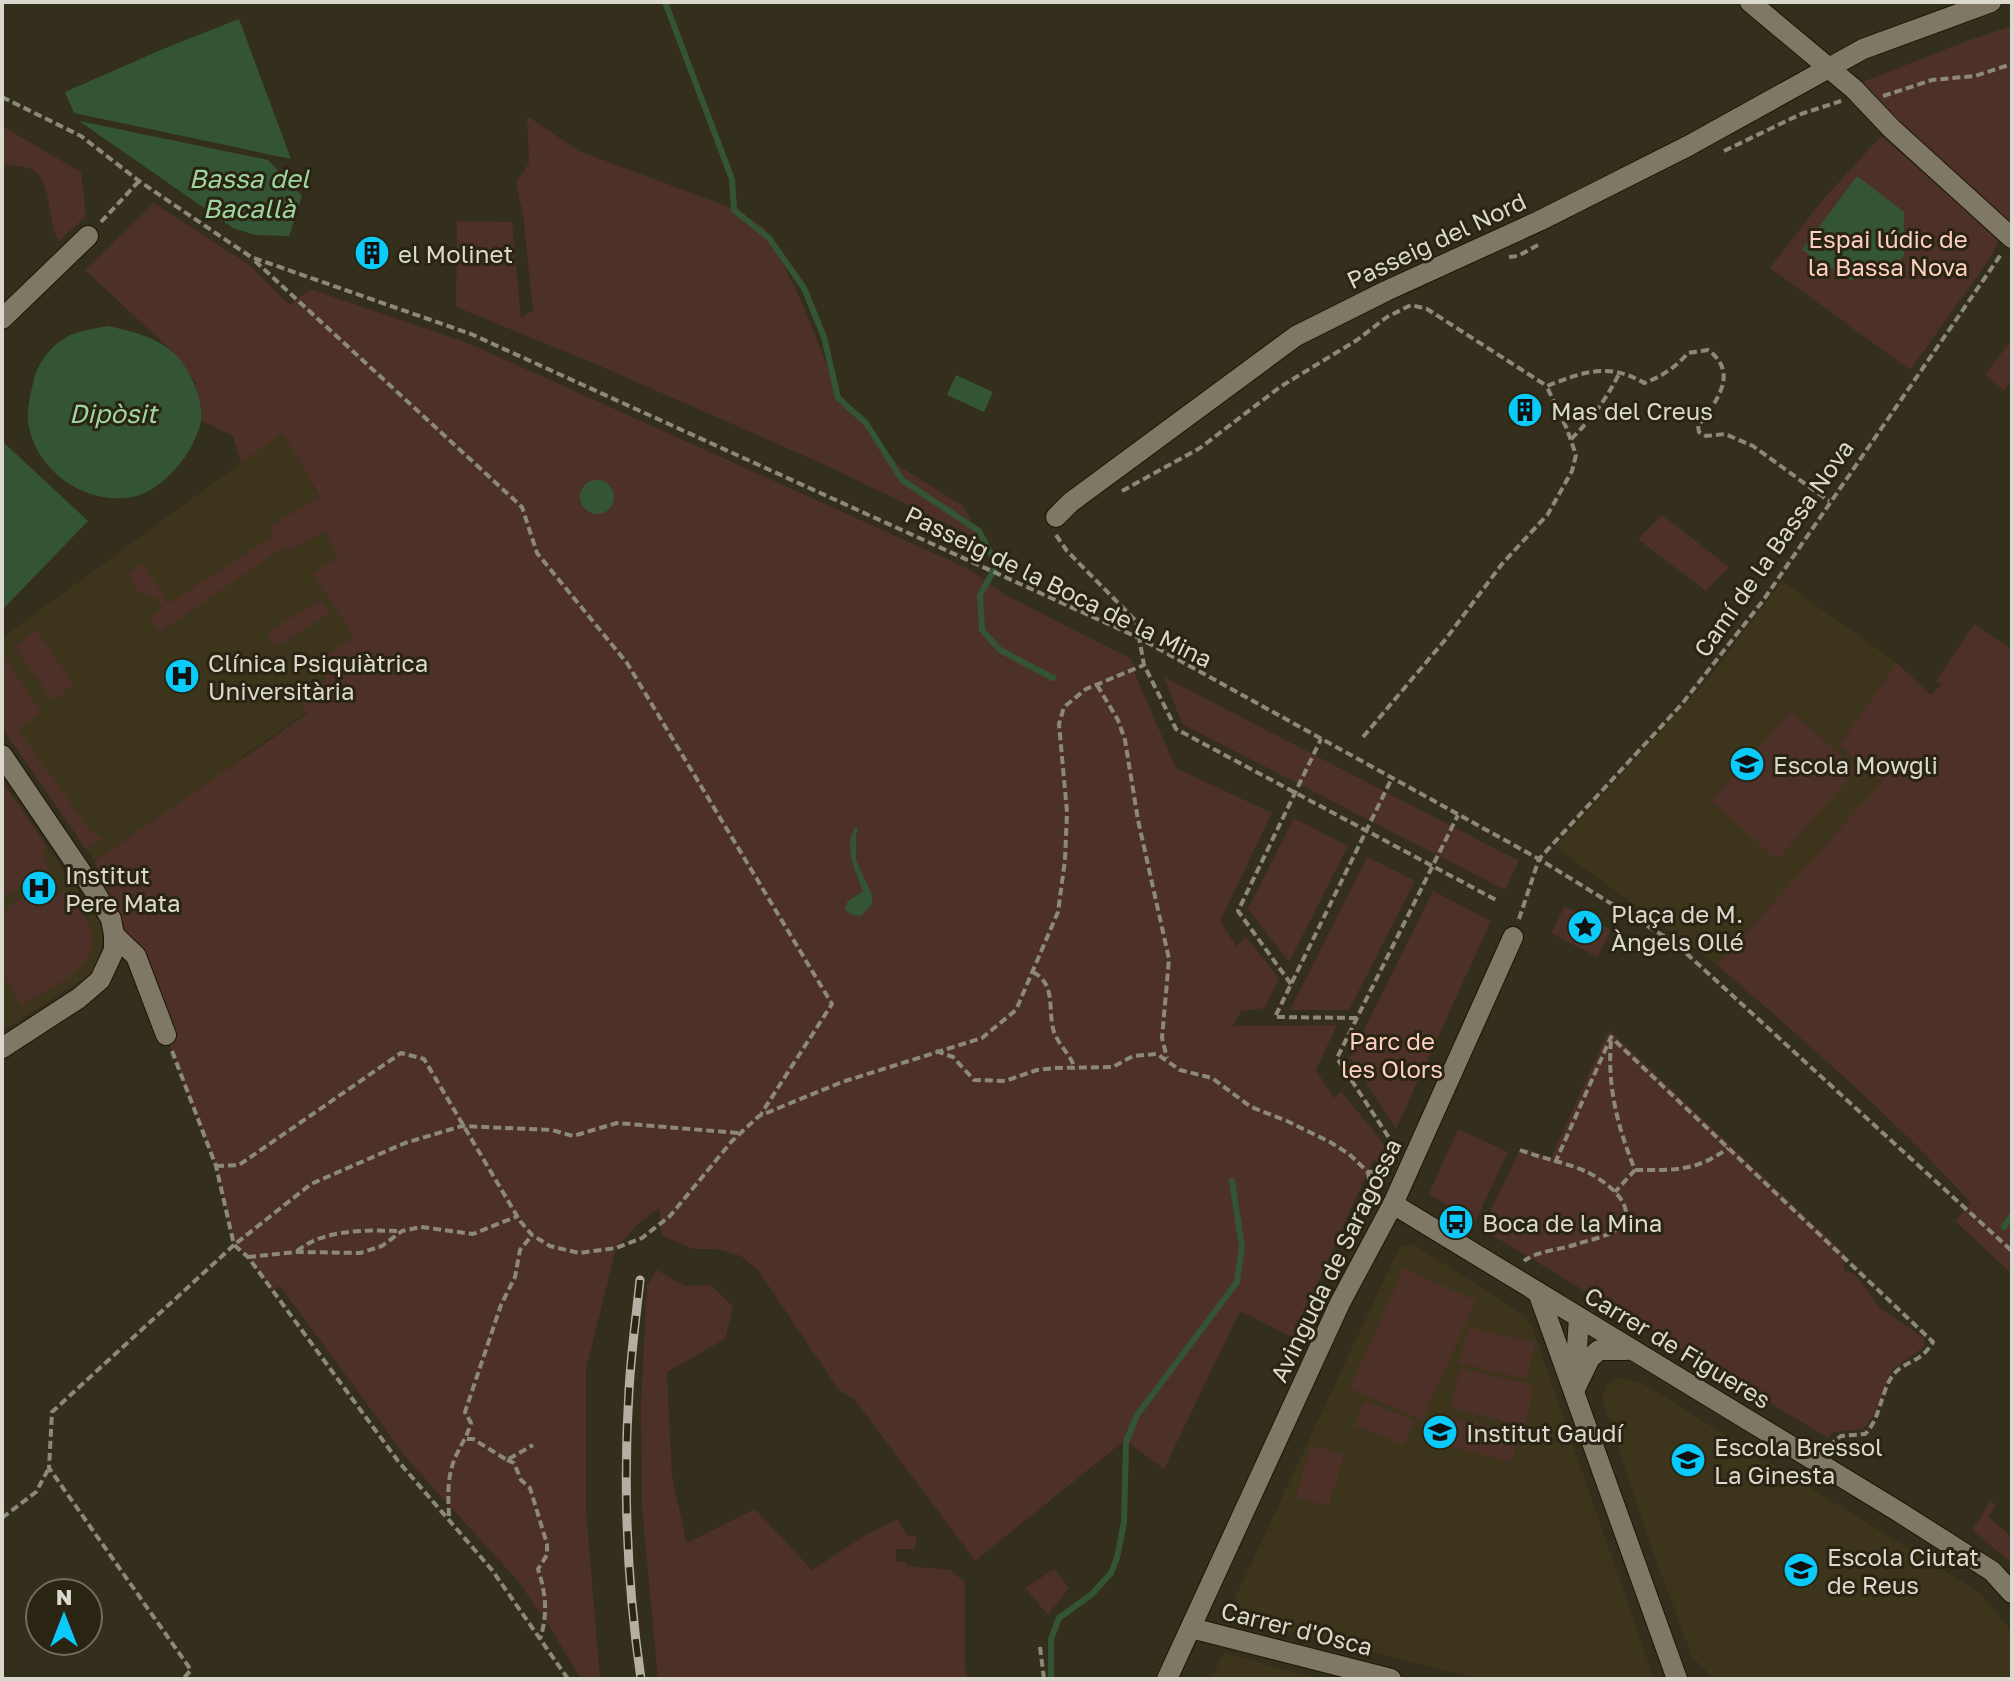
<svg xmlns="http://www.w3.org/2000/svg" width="2014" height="1681" font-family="'Golos Text',sans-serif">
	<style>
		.built { fill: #3d341c }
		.green { fill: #4d3027 }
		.water { fill: #345534 }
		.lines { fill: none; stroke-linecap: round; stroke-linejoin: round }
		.stream { stroke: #345534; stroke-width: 6 }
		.minor-casing { stroke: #1c1605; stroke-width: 22 }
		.path { stroke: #8c887a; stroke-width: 4; stroke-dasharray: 8 4; stroke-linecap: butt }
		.minor { stroke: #7f7864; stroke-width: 20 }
		.rail-casing { stroke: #b3b0a3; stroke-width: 9 }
		.rail { stroke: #2a2413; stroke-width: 6; stroke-dasharray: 18; stroke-linecap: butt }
		.labels { text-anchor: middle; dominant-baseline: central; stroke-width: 6; stroke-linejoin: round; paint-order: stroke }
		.park-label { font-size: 24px; fill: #fecfbf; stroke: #2a2413 }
		.street-label { font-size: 24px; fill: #dbd8cd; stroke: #2a2413 }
		.poi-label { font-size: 24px; fill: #dbd8cd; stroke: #2a2413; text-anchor: start }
		.water-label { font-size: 26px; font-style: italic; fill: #9ed59d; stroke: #2a2413 }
	</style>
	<rect width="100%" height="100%" fill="#342e1c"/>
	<g class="built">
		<path d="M283,432L346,545L429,631L244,755L243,759L95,861L2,728V638Z"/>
		<path d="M1782,581L1897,663L1839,745L1883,782L1717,965L1555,847L1709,678Z"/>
		<path d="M2,781L105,930L96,971L2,1031Z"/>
		<path d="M1413,1244L1522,1314L1531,1324L1654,1679H1479L1249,1621L1235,1598L1399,1248Z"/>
		<path d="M1619,1378L1642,1383L1980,1593L2012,1632V1679H1715L1692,1657L1651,1546L1602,1398L1607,1384Z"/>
		<path d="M1224,1653L1318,1679H1211Z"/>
	</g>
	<g class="green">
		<path d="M2012,26V223L1931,157L1862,85L1865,81L1964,42Z"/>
		<path d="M527,116L579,151L734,209L765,228L799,296L838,392L899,466L963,506L982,541L830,467L591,362L456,307L457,221L512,222L521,317L533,310L523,215L516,182L529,163Z"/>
		<path d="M2,126L81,172L86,216L59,241C48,225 52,191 38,174C31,165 12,167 2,163Z"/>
		<path d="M1881,136L1993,232L1998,240L1991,257L1910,370L1770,268L1820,203Z"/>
		<path d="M154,203L248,264L290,305L310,289L468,343L969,569L1007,596L1132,659L1136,677L1176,768L1272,813L1220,921L1237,947L1245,936L1279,978L1265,1008L1241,1011L1233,1026L1337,1025L1316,1070L1334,1098L1341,1091L1385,1145L1380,1163L1373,1160L1293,1338L1240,1311L1164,1469L1125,1440L975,1561L856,1401L838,1389L758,1270L741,1256L716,1249H694L662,1236L659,1208L638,1224L616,1248L586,1370V1509L600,1679H581L546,1621L517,1580L408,1460L280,1286L272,1290L248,1257L234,1245L216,1166L136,956L114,935L95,861L307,714L298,700L327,680L315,662L354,637L313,574L338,557L325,531L288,552L284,547L160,632L149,618L163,608L158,599L138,591L128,574L142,563L169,603L273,536L269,527L320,497L283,433L241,463L233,436L201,420L195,382L175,354L85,270Z"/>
		<path d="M2012,339V380L2004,391L1985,375Z"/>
		<path d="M1662,515L1729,567L1706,591L1638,539Z"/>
		<path d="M320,600L330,613L276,647L267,633Z"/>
		<path d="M1974,624L2012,649V1274L1955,1221L1971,1203C1893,1117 1805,1041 1717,965L1882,782L1839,745L1897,663L1931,695L1941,685L1936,681Z"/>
		<path d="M36,630L74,684L53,701L15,647Z"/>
		<path d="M2,662H8L41,712L18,729L88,828L102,839L86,849L2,728Z"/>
		<path d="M1164,677L1519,861L1505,890L1182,724Z"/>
		<path d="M1791,711L1857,770L1777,860L1711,801Z"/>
		<path d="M2,781L47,846L43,855C52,870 45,879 57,896L65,890C75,904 92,922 93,939C94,972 45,990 22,1005L2,972V912L31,891L27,883L2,897Z"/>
		<path d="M1294,818L1348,846L1289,962L1248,909Z"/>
		<path d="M1367,857L1415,881L1349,1010H1290Z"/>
		<path d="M1433,891L1491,921L1396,1129L1350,1058Z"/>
		<path d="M1565,906L1611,930L1597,957L1551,933Z"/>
		<path d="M1609,1030L1844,1253V1270L1855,1274L1879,1307L1924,1338V1347L1893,1369L1875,1413L1863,1429L1833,1432L1828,1438L1482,1229L1521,1147L1551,1158Z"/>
		<path d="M1458,1129L1508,1152L1475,1222L1429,1194Z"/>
		<path d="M1404,1268L1476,1301L1422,1420L1350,1388Z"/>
		<path d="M657,1270L685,1286L711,1285L733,1307L725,1339L667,1372L672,1476L687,1543L755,1509L812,1570L864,1536L898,1519L907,1535L917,1536L915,1549H896V1561L906,1562L908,1566L951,1570L965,1583V1667L968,1679H658L642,1508L641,1405L647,1285Z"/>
		<path d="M1468,1327L1535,1343L1526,1379L1459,1363Z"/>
		<path d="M1460,1368L1534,1386L1524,1426L1450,1408Z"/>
		<path d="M1364,1401L1414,1420L1404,1445L1355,1426Z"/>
		<path d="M1451,1417L1519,1433L1512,1462L1444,1445Z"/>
		<path d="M1311,1445L1344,1455L1329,1506L1296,1497Z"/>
		<path d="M1991,1501L1996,1505L1988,1517L2012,1537V1563L1972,1530Z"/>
		<path d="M1054,1569L1069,1588L1048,1615L1025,1588Z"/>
	</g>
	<g class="water">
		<path d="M239,19L291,159L74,113L65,92L163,49Z"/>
		<path d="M79,121L268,160L302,196L289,236L255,235L233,228Z"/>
		<path d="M1857,176L1904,212V255L1894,269L1850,280L1802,250Z"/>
		<path d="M108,326C131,331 157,337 175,354C189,367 204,401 201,420C200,430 192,446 187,454C175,471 158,490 136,496C88,508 34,471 28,421C27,408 31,392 34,379C39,360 54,342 73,334C84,330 97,328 108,326Z"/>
		<path d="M956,375L993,392L984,412L947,395Z"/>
		<path d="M2,441L88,521L2,610Z"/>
		<circle cx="597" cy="497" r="17"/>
		<path d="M856,826L858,830L856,834V860L872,895V904L861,916L850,914L845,909L847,902L863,891C856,872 842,844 856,826Z"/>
	</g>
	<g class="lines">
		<g class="stream">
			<path d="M665,2L732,179L734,210L769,238L804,288L824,337L838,398L866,423L902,480L979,531L997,565L980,595L982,630L1000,650L1053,678"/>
			<path d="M2004,1227L2012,1215"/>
			<path d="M1051,1679V1639L1059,1618L1092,1594L1111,1573L1117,1558L1124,1522L1126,1442L1137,1415L1237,1282L1242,1247L1232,1181"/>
		</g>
		<defs>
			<g id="minor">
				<path d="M1750,2L1854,89L1892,129L2012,238"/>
				<path d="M2,319L88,236"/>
				<path d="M1056,517L1071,502L1296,336L1386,291L1539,221L1688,146L1863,49L1991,2"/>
				<path d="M2,755L95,892L111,919L114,935V950L100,980L79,998L2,1048"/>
				<path d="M114,935L136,956L166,1035"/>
				<path d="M1393,1204L1896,1510L1992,1571L2012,1593"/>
				<path d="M1538,1292L1677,1679"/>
				<path d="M1575,1378L1579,1318"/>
				<path d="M1574,1391L1590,1358L1599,1350H1627"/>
				<path d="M1191,1628L1391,1679"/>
				<path d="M1167,1679L1340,1303L1393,1204L1513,937"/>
			</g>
		</defs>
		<use href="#minor" class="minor-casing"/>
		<g class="path">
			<path d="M1883,96L1932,80L1975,76L2012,64"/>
			<path d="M2,97L81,136L139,181L251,257L471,334L1139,638L1539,859L1675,943L2012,1251"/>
			<path d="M1724,151L1801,114L1841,101"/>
			<path d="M101,222L139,181"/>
			<path d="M1509,257L1518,256L1538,245"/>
			<path d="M255,261L522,507L537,553L627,663L832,1004L761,1114"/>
			<path d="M1571,439C1592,419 1607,398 1620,372"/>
			<path d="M1122,491L1200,448L1280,387L1357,340L1387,317L1411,305L1427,309L1547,386C1583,372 1609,362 1644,383C1661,377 1676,367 1688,353L1708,350C1740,373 1716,402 1698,426L1699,432L1706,436L1725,434L1753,446L1829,501"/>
			<path d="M1056,535L1067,551L1136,621L1144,665L1176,729L1498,901"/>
			<path d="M1097,685L1118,720L1125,740L1138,820L1169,959L1162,1038L1167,1058"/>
			<path d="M1363,737L1445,640L1502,564L1548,514L1572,471L1576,455L1567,429L1547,387"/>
			<path d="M1519,919L1539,859L1681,705L1762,602L2002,253"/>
			<path d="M1033,972C1057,985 1047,1009 1054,1032C1058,1044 1069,1053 1074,1066"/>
			<path d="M1291,984L1238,911L1321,739"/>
			<path d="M1357,1018L1275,1017L1392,778"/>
			<path d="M1611,1041C1607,1087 1618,1128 1635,1170L1615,1192"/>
			<path d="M172,1051L216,1166L234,1245L52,1412L49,1468L191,1670L183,1679"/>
			<path d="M936,1051L953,1057L974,1080L1005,1081L1037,1070L1055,1068L1113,1067L1133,1056L1157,1054L1180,1070L1212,1078L1251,1107L1287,1121L1330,1142L1349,1154L1368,1172L1380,1171L1388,1162"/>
			<path d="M1395,1147L1337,1058L1458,815"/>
			<path d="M1520,1150C1541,1158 1564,1162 1585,1171C1603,1179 1644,1208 1617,1229C1607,1237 1589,1240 1577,1244C1560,1250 1539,1250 1524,1261"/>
			<path d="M1555,1163L1611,1037L1933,1342C1920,1364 1905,1360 1893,1375C1880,1393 1881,1418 1865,1434L1841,1436L1828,1446"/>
			<path d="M216,1166L239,1165L401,1053L424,1059L520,1221L532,1235L550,1246L579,1253L616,1248L642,1238L670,1216L732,1141L759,1116L842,1082L982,1038L1016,1010L1058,912L1065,860L1067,812L1059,724L1064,707L1086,689L1144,665"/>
			<path d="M1635,1170C1673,1170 1696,1172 1728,1148"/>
			<path d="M1368,1172L1372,1200"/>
			<path d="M297,1251C324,1229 366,1230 400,1231"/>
			<path d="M248,1257L296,1252L360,1253L382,1246L402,1231L421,1227L473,1234L518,1216"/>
			<path d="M467,1439H473L507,1460L533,1445"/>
			<path d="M507,1460L514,1463L521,1480L530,1488L547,1544V1555L538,1569C546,1594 548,1614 540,1639"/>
			<path d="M449,1516C448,1496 447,1477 455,1458C460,1446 467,1437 471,1423L465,1412L501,1305L515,1277L520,1250L532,1235"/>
			<path d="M2,1518L36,1492L49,1468"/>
			<path d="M1040,1647L1044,1679"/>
			<path d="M568,1679L492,1570L398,1461L248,1257L234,1245L311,1184L405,1143L462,1126L552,1130L573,1136L617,1123L738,1133"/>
		</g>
		<use href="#minor" class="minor"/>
		<defs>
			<path id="rail" d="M640,1280C636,1317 631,1354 629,1390C623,1486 627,1584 641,1679"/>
		</defs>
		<use href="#rail" class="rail-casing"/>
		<use href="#rail" class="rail"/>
	</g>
	<defs>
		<symbol id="building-disc" viewBox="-11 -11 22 22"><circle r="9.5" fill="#0acafa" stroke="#2a2413"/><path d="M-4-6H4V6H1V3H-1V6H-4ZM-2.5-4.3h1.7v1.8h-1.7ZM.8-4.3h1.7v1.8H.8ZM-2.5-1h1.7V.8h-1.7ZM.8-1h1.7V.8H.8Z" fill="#111"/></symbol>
		<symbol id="hospital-disc" viewBox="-11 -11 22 22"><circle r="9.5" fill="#0acafa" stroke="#2a2413"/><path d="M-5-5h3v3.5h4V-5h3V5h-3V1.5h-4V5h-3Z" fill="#111"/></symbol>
		<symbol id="school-disc" viewBox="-11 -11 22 22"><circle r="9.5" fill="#0acafa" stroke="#2a2413"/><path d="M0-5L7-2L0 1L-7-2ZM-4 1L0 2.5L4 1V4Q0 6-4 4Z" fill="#111"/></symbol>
		<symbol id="sight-disc" viewBox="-11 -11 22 22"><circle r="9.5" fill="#0acafa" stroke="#2a2413"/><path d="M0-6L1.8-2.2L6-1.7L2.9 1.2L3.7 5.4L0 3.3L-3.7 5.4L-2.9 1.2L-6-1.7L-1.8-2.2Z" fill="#111"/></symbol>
		<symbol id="bus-disc" viewBox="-11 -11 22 22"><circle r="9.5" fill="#0acafa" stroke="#2a2413"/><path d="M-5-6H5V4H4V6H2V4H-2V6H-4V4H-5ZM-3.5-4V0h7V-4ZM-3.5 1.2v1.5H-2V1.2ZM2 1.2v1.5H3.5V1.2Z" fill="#111"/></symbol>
	</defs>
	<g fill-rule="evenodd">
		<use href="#building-disc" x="352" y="233" width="40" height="40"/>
		<use href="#building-disc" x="1505" y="390" width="40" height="40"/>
		<use href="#hospital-disc" x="162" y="656" width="40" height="40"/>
		<use href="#school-disc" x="1727" y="744" width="40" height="40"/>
		<use href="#hospital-disc" x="19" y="868" width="40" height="40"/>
		<use href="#sight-disc" x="1565" y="907" width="40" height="40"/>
		<use href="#bus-disc" x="1436" y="1202" width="40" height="40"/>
		<use href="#school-disc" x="1420" y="1412" width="40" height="40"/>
		<use href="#school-disc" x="1668" y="1440" width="40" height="40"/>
		<use href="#school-disc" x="1781" y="1550" width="40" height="40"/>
	</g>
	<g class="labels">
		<g class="park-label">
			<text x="1888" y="238">Espai lúdic de<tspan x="1888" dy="28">la Bassa Nova</tspan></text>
			<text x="1392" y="1040">Parc de<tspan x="1392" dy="28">les Olors</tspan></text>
		</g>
		<g class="street-label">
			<text transform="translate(1436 240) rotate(-25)">Passeig del Nord</text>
			<text transform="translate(1773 548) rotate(-55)">Camí de la Bassa Nova</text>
			<text transform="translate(1059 586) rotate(26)">Passeig de la Boca de la Mina</text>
			<text transform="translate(1335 1260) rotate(-64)">Avinguda de Saragossa</text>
			<text transform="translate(1678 1347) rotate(31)">Carrer de Figueres</text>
			<text transform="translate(1297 1628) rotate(14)">Carrer d'Osca</text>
		</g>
		<g class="poi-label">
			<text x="398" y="253">el Molinet</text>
			<text x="1551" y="410">Mas del Creus</text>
			<text x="208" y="662">Clínica Psiquiàtrica<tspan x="208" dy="28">Universitària</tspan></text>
			<text x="1773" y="764">Escola Mowgli</text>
			<text x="65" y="874">Institut<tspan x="65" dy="28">Pere Mata</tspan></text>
			<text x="1611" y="913">Plaça de M.<tspan x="1611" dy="28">Àngels Ollé</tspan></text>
			<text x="1482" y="1222">Boca de la Mina</text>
			<text x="1466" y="1432">Institut Gaudí</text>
			<text x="1714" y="1446">Escola Bressol<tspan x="1714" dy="28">La Ginesta</tspan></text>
			<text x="1827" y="1556">Escola Ciutat<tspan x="1827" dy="28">de Reus</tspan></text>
		</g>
		<g class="water-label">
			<text x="249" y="178">Bassa del<tspan x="249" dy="30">Bacallà</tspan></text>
			<text x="113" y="413">Dipòsit</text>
		</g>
	</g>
	<rect width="2014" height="1681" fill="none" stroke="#dbd8cd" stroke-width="8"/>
	<g transform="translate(64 1617)"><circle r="38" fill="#2a2413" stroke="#716c5d" stroke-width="2"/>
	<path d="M0-6L14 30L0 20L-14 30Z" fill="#0acafa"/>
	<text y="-12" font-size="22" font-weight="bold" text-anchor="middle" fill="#dbd8cd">N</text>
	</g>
</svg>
